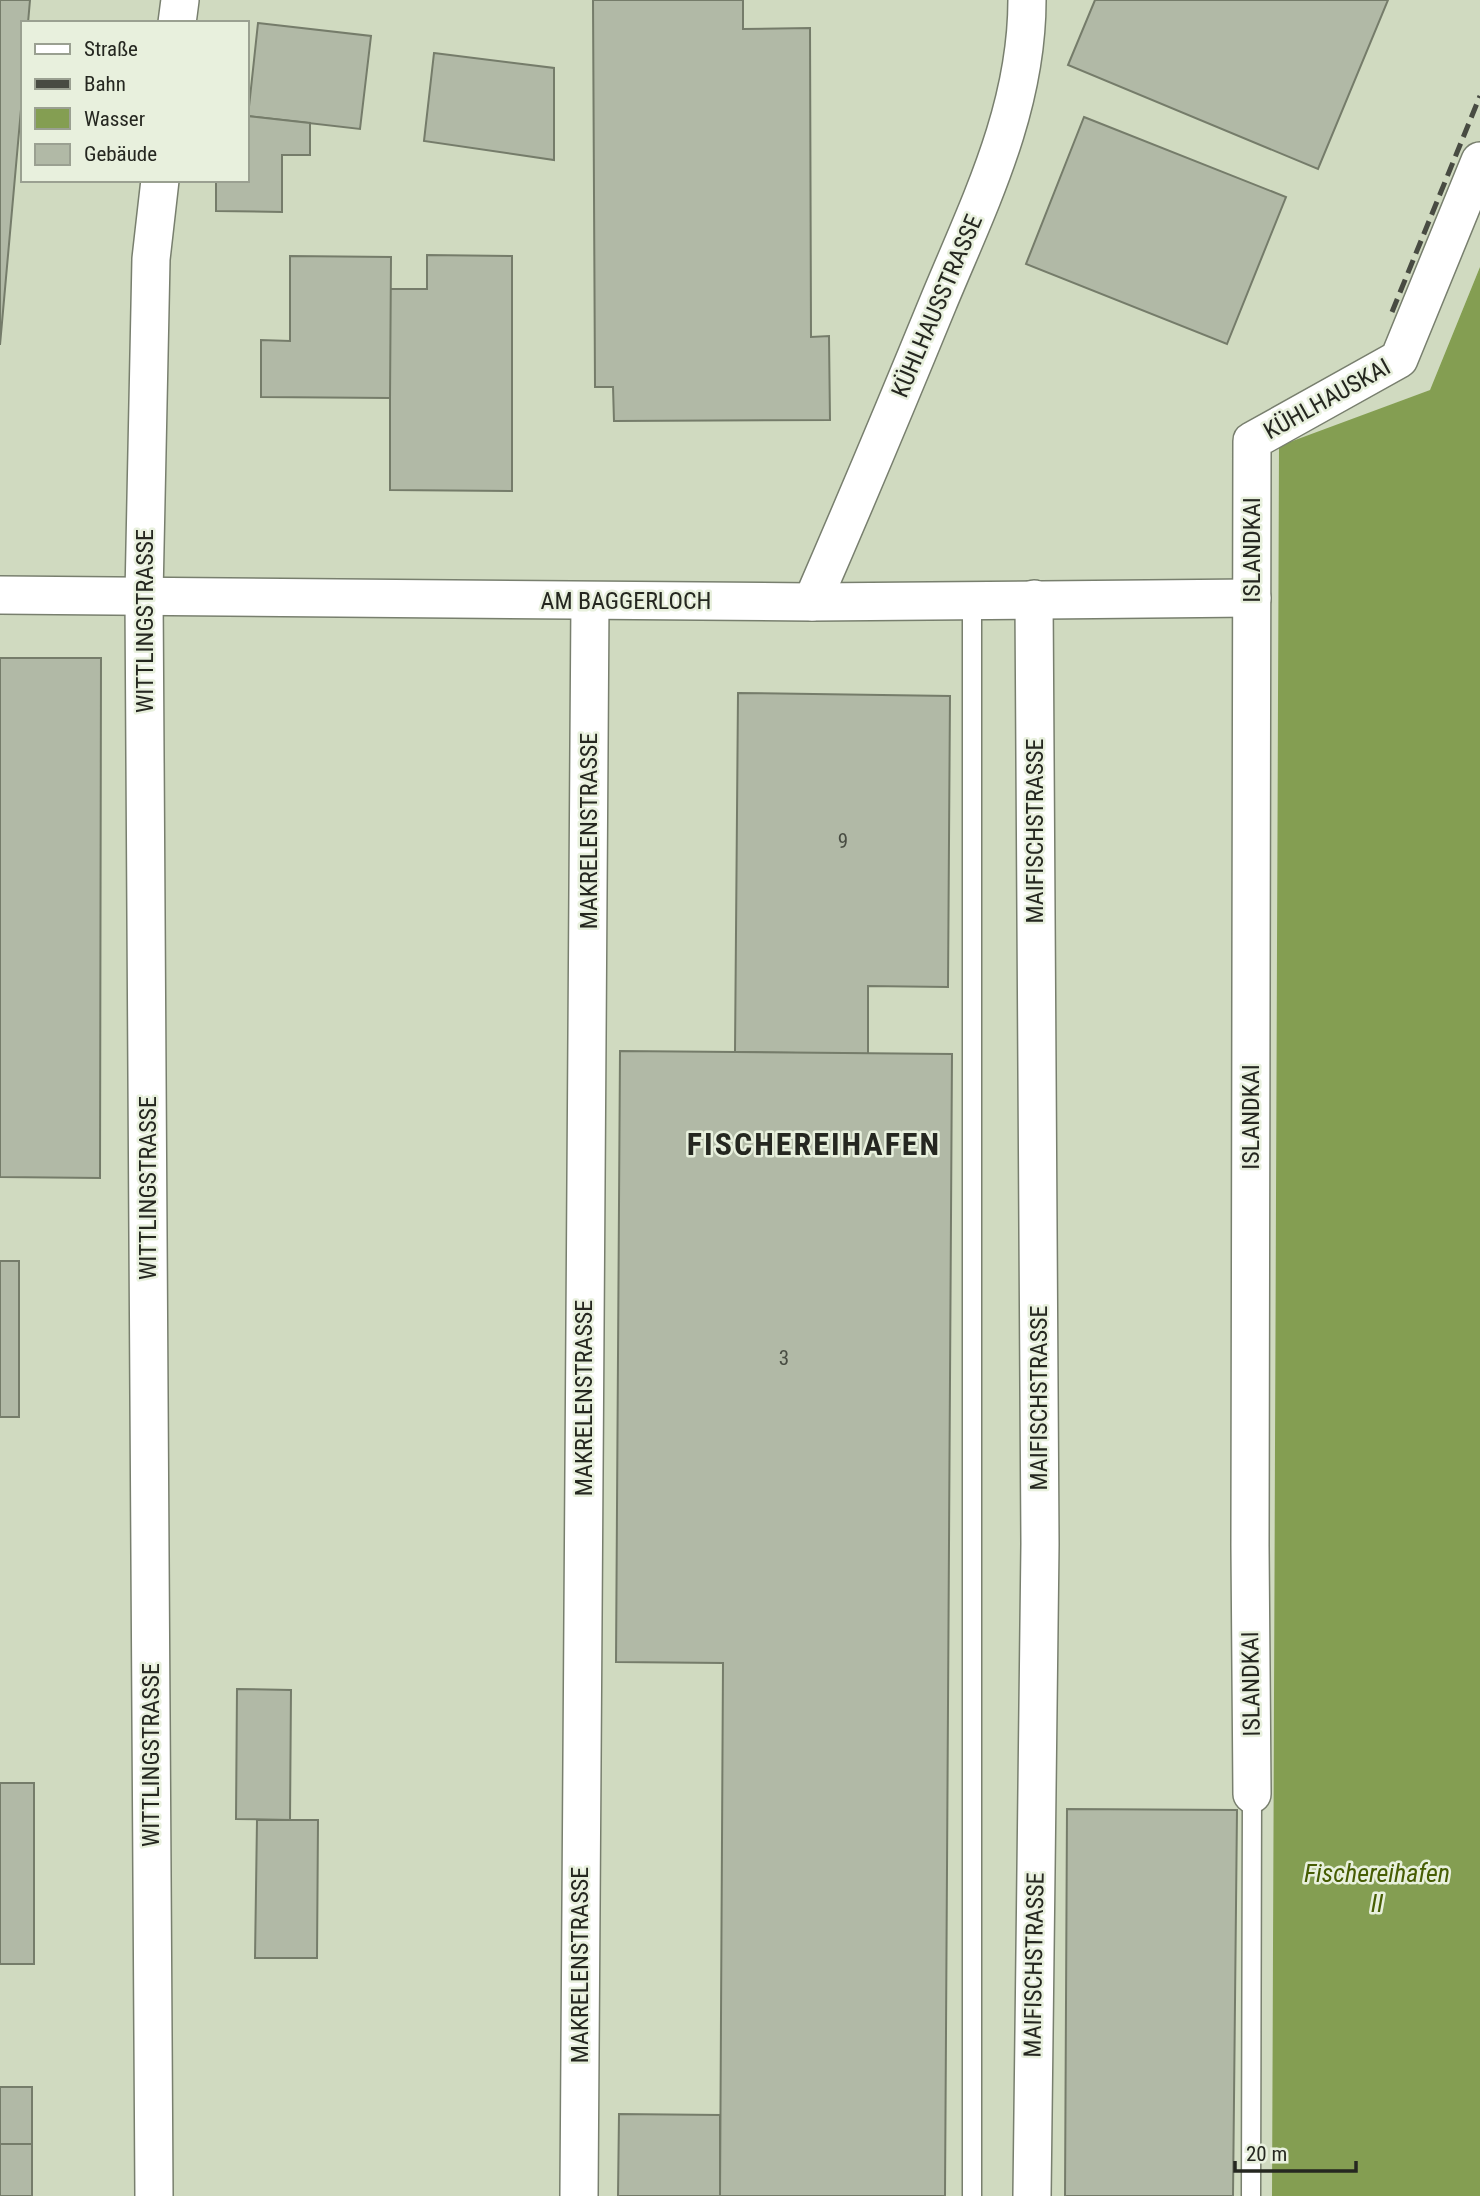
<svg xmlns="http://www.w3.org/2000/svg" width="1480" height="2196" font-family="'Roboto Condensed',sans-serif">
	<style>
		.built { fill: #d0dac0; fill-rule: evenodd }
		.water { fill: #849e52 }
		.building { fill: #b1b9a6; stroke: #757c6a; stroke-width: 2 }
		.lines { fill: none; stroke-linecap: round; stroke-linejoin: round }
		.lane-casing { stroke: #787f6e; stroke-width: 21 }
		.street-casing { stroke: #787f6e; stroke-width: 40 }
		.lane { stroke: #fff; stroke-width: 18 }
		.street { stroke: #fff; stroke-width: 37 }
		.rail { stroke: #484b42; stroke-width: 5; stroke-dasharray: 14 7; stroke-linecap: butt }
		.labels { text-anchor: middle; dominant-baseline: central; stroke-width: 5; stroke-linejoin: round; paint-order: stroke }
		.number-label { font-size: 21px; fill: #484c42 }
		.street-label { font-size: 24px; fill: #252720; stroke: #e8f0dd }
		.water-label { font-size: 26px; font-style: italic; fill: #465d03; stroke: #e8f0dd }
		.district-label { font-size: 32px; font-weight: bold; letter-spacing: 2px; fill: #252720; stroke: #e8f0dd }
	</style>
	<rect width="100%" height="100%" fill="#dbe3d0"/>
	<path class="built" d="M0,0H1480V267L1430,390L1279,447L1272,2196H0ZM23,23H247V180H23Z"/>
	<path class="water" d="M1480,267V2196H1272L1279,446L1430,390Z"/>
	<g class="building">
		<path d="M0,0H30L28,23H23V87L0,345Z"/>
		<path d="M593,0H743V29L810,28L811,337L829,336L830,420L614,421L613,387H595Z"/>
		<path d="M1095,0H1388L1318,169L1068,65Z"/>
		<path d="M258,23L371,36L360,129L248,116Z"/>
		<path d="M434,53L554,68V160L424,141Z"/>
		<path d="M247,116L310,123V155H282V212L216,211V180H247Z"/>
		<path d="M1084,117L1286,197L1227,344L1026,264Z"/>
		<path d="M427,255L512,256V491L390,490V289H427Z"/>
		<path d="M290,256L391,257L390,398L261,397V340L290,341Z"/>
		<path d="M0,658H101L100,1178L0,1177Z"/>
		<path d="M738,693L950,696L948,987L868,986V1054L735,1052Z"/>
		<path d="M620,1051L952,1054L945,2196H720L723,1663L616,1662Z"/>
		<rect x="0" y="1261" width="19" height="156"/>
		<path d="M237,1689L291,1690L290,1820L236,1819Z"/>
		<rect x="0" y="1783" width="34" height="181"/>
		<path d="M1067,1809L1237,1810L1233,2196H1065Z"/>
		<path d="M257,1820H318L317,1958H255Z"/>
		<rect x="0" y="2087" width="32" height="57"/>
		<path d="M619,2114L720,2115V2196H618Z"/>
		<rect x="0" y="2144" width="32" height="52"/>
	</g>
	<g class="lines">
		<defs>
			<g id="lane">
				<path d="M972,2196V600"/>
				<path d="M1251,2196L1252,1794"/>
			</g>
			<g id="street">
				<path d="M177,23L180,0"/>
				<path d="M0,595L812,602L1252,598"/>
				<path d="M812,602C855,503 897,403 938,303C979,204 1027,110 1027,0"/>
				<path d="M1252,1794L1250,1546L1252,441L1399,359L1480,161"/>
				<path d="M154,2196L144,595L151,259L160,180"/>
				<path d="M579,2196L590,601"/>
				<path d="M1032,2196L1040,1544L1034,599"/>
			</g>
		</defs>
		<use href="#lane" class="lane-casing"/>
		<use href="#street" class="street-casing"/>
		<use href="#lane" class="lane"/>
		<use href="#street" class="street"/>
		<path class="rail" d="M1392,312L1480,96"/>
	</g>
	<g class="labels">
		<g class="number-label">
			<text x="843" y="841">9</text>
			<text x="784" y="1358">3</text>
		</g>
		<g class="street-label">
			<text transform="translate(937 306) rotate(-67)">KÜHLHAUSSTRASSE</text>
			<text transform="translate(1327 399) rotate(-29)">KÜHLHAUSKAI</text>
			<text transform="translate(1252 550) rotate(-90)">ISLANDKAI</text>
			<text x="626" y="601">AM BAGGERLOCH</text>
			<text transform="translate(145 621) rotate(-90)">WITTLINGSTRASSE</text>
			<text transform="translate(589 831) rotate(-90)">MAKRELENSTRASSE</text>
			<text transform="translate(1035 831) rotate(-90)">MAIFISCHSTRASSE</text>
			<text transform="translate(1251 1117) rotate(-90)">ISLANDKAI</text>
			<text transform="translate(148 1188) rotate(-90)">WITTLINGSTRASSE</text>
			<text transform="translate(584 1398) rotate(-90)">MAKRELENSTRASSE</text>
			<text transform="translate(1039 1398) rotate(-90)">MAIFISCHSTRASSE</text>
			<text transform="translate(1251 1684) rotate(-91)">ISLANDKAI</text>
			<text transform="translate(151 1755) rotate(-90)">WITTLINGSTRASSE</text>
			<text transform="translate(580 1965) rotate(-90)">MAKRELENSTRASSE</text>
			<text transform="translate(1034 1965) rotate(-89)">MAIFISCHSTRASSE</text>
		</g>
		<g class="water-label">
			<text x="1377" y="1873">Fischereihafen<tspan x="1377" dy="30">II</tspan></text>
		</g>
		<g class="district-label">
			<text x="814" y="1144">FISCHEREIHAFEN</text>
		</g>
	</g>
	<rect x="21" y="21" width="228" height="161" fill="#e8f0dd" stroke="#9aa091" stroke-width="2"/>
	<rect x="35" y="44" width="35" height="10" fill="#ffffff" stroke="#9aa091" stroke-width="2"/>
	<text x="84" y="56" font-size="21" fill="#252720">Straße</text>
	<rect x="35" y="79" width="35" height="10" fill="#484b42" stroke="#9aa091" stroke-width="2"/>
	<text x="84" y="91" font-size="21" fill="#252720">Bahn</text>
	<rect x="35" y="108" width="35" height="21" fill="#849e52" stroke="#9aa091" stroke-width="2"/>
	<text x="84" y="126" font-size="21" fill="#252720">Wasser</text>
	<rect x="35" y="144" width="35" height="21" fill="#b1b9a6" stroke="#9aa091" stroke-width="2"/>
	<text x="84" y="161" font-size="21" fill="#252720">Gebäude</text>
	<path d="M1235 2161v10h121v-10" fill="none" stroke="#252720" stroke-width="3.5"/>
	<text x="1246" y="2161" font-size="21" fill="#252720" stroke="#e8f0dd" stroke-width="5" paint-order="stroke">20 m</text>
</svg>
